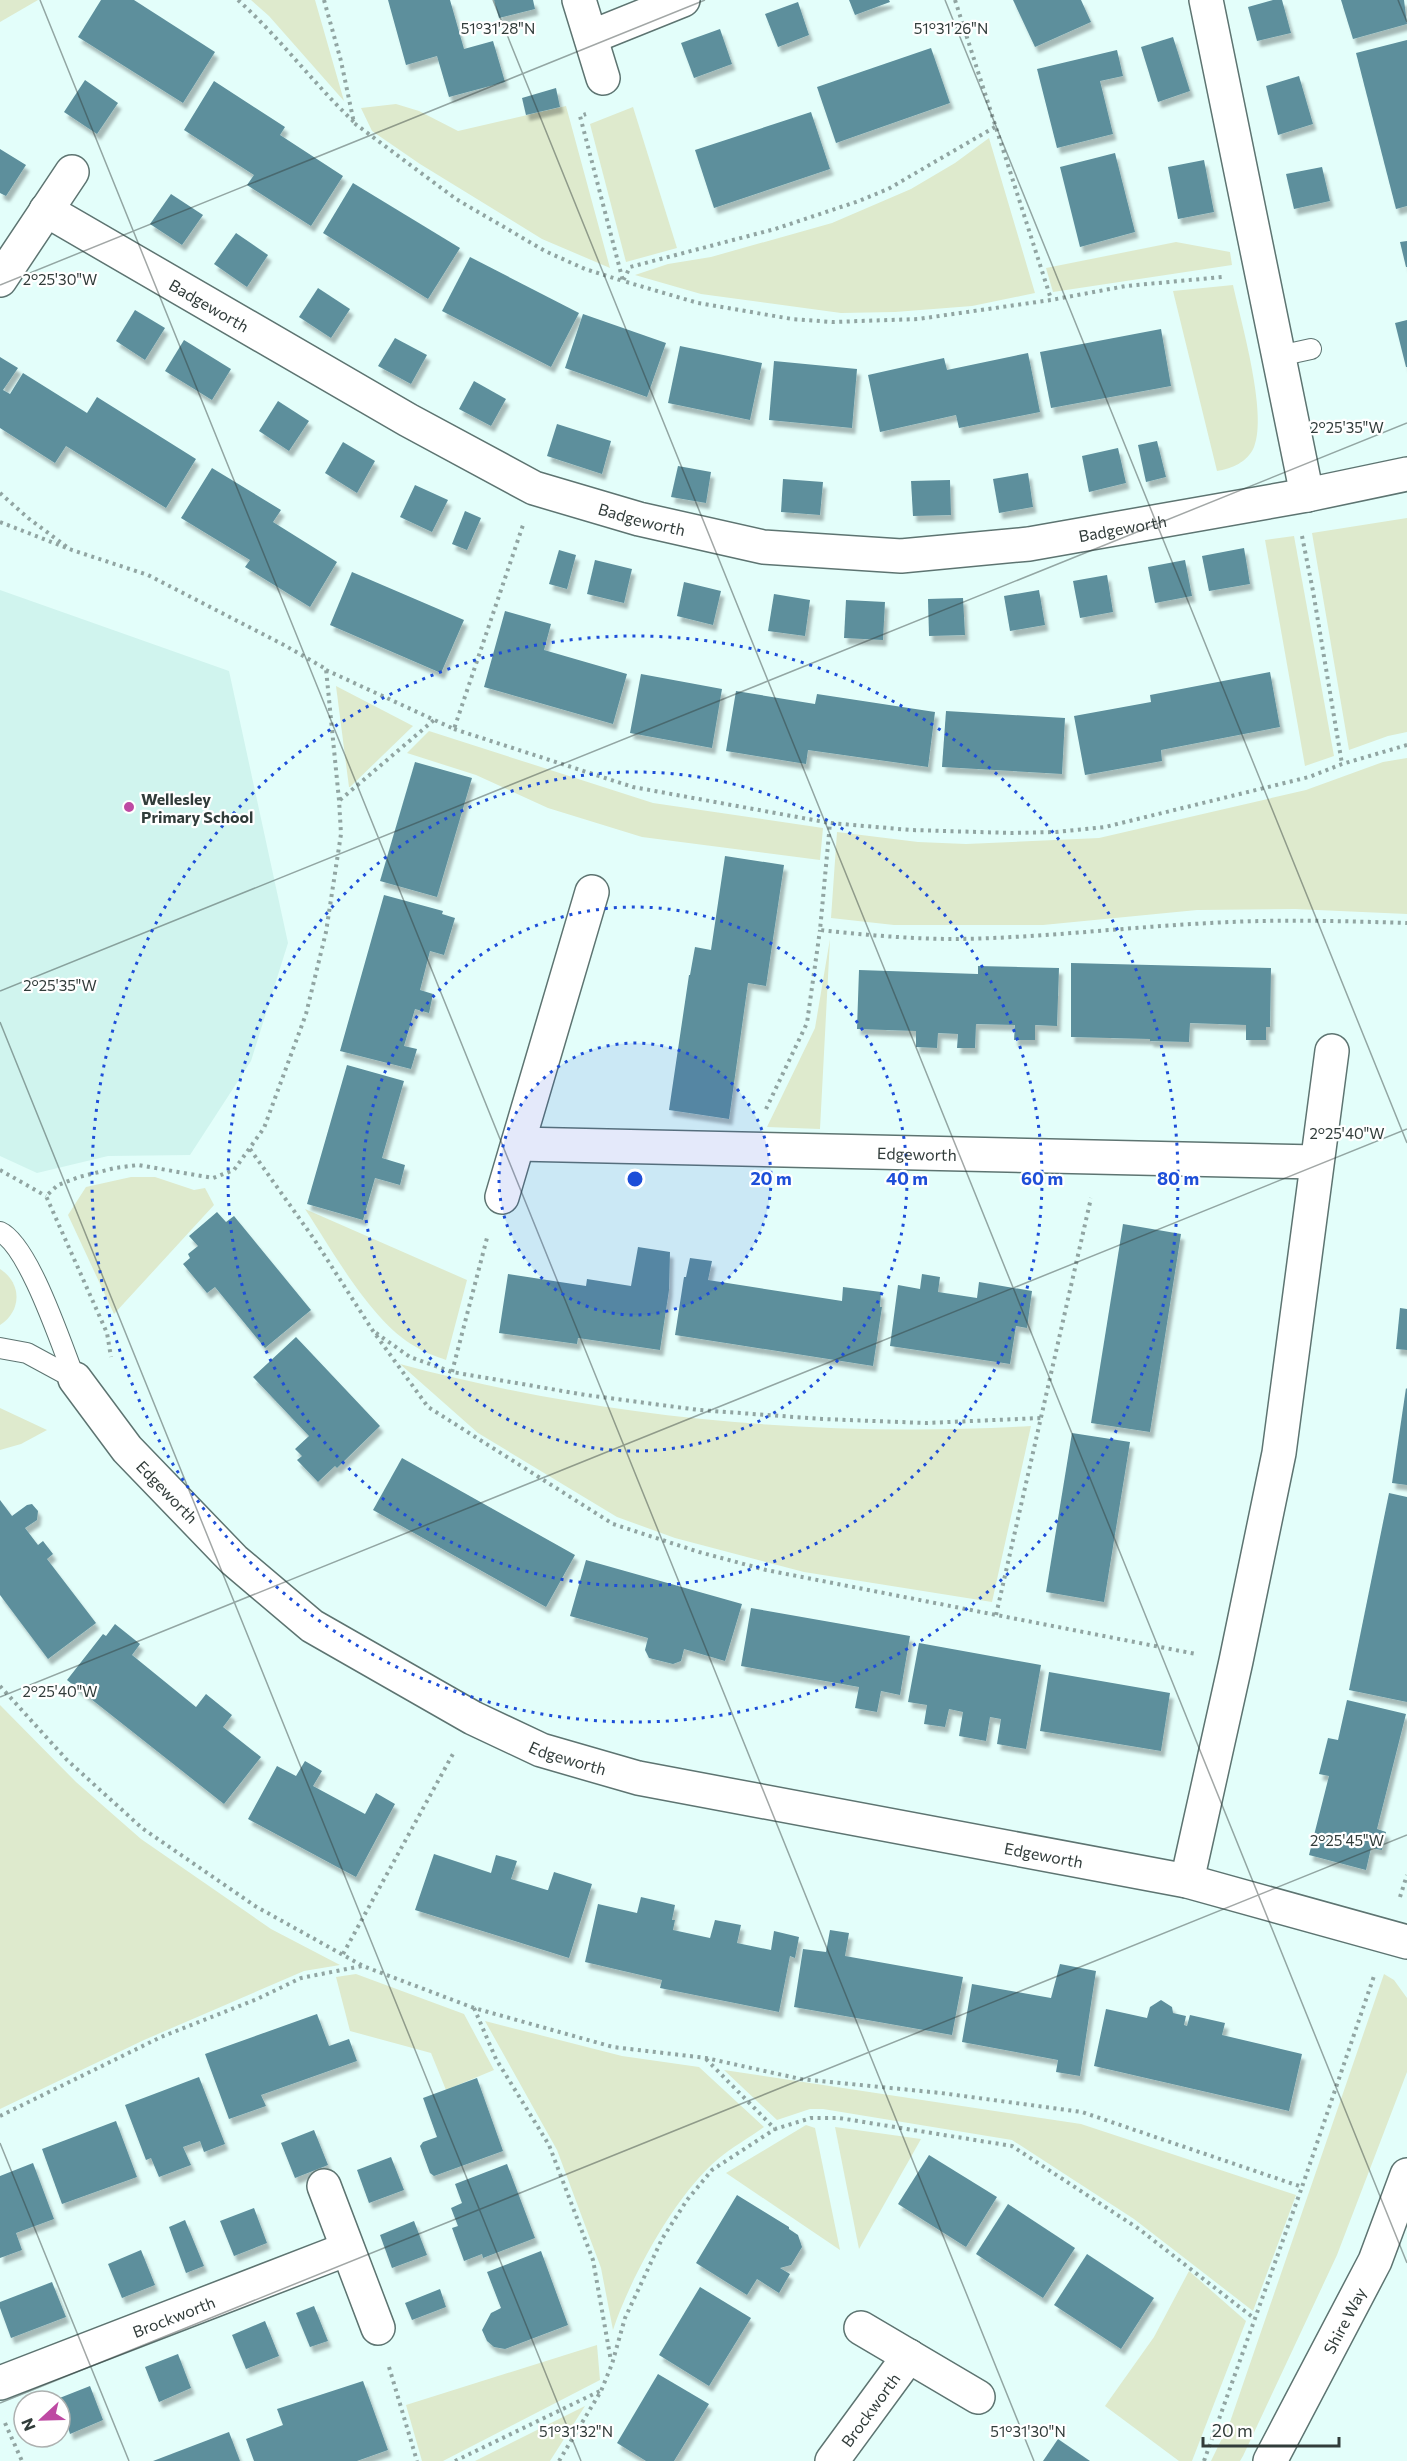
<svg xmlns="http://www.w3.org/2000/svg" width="1407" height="2461" font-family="Commissioner,sans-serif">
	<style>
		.built { fill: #d0f4ee }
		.green { fill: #deeacd }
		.building { fill: #5d8f9c; filter: url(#shadow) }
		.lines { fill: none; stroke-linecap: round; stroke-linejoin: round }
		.lane-casing { stroke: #5d7471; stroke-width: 22 }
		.street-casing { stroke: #5d7471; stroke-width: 36 }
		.secondary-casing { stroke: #5d7471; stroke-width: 36 }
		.path { stroke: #91a5a2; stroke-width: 4; stroke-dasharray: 3 4.5; stroke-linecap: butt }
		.lane { stroke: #fff; stroke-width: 20 }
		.street { stroke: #fff; stroke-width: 33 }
		.secondary { stroke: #fff; stroke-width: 33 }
		.ticks { fill: none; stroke: #313c3a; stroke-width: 1.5; stroke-opacity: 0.45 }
		.ring { fill: none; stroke: #1d4ed8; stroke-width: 3; stroke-dasharray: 3 6 }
		.poi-dot { fill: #be4aa3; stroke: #fff; stroke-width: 2 }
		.labels { text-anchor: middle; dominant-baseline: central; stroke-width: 4.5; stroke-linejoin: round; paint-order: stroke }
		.street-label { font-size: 16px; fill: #313c3a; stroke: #fff }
		.poi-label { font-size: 16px; font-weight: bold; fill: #313c3a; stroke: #fff; text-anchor: start }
		.ticks-label { font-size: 15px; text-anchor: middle; fill: #313c3a; stroke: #fff; stroke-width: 4.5; stroke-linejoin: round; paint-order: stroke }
		.centre { fill: #1d4ed8; stroke: #fff; stroke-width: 3 }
		.ring-label { font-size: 18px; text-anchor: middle; font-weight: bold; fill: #1d4ed8; stroke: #fff; stroke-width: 4.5; stroke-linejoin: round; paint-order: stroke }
	</style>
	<defs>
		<filter id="shadow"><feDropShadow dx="3.5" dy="6" stdDeviation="1.5" flood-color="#0004"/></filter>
	</defs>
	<rect width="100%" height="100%" fill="#e3fefa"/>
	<path class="built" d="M0,590L229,671L288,943L251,1061L190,1155L108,1156L37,1173L0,1156Z"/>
	<g class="green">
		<path d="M0,0H38L0,22Z"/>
		<path d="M251,0H315L344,101L269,16Z"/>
		<path d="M396,104L419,111L458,131L566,106L610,268L542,239L420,164L372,131L361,108Z"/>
		<path d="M633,107L677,248L626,262L590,124Z"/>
		<path d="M989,138L1035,293L972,306L895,312L841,313L701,294L635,275L668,264L711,257L832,223L911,189L955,163Z"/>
		<path d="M1176,242L1230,252L1232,265L1053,292L1046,268Z"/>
		<path d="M1233,285C1241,322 1268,414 1254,447C1248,462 1231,469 1217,471L1173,291Z"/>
		<path d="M1407,518V732L1388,736L1349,750L1312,533Z"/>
		<path d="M1294,536L1334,756L1305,766L1265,540Z"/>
		<path d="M336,686L413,726L350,787H349Z"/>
		<path d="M429,731L653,803L823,828L820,860L642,837L548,808L476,775L407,753Z"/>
		<path d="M1407,758V914L1295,909L1197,910L1043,925H894L831,918L837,832L918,842L966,844L1099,838L1306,790L1383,762Z"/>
		<path d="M830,939L820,1129L767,1127L815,1028Z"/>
		<path d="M131,1177H155L194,1190L205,1188L214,1205L114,1314L68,1215L86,1187Z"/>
		<path d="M305,1209L467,1280L446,1360C436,1356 425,1353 416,1347C371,1322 333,1251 305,1209Z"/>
		<path d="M0,1269C22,1283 22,1311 0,1325Z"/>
		<path d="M400,1364C604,1419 820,1438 1031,1426L992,1602L804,1572L675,1538L617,1517L478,1433Z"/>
		<path d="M0,1408L47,1430L21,1444L0,1450Z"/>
		<path d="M0,1705L76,1782L141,1839L271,1929L340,1965L304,1971L144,2040L0,2109Z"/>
		<path d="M356,1974L464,2014L494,2070L446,2090L431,2053L350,2031L336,1977Z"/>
		<path d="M1384,1974L1394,1980L1407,1998V2072L1337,2255L1243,2456L1240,2461H1211L1230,2422Z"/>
		<path d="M485,2021L622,2056L699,2067L764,2127C749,2138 732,2147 718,2159C676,2194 630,2278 613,2330L601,2268L557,2150Z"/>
		<path d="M724,2070L1081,2124L1296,2195L1253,2311L1134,2219L1012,2140L823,2109H810L777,2120Z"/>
		<path d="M806,2125L815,2128L840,2250L726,2173Z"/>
		<path d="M835,2127L921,2139L859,2249Z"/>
		<path d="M1189,2271L1246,2321L1192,2461H1179L1105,2406L1154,2337Z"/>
		<path d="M597,2345L600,2380L443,2461H422L406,2405Z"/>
		<path d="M585,2406L550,2461H475Z"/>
	</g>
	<g class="building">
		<path d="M101,0H134L215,52L183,103L78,37Z"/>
		<path d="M388,0H450L464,49L493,41L505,82L449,97L437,56L406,65Z"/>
		<path d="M494,0H533L535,9L499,18Z"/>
		<path d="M849,0H889L890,2L855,15Z"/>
		<path d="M1013,0H1081L1091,22L1035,47Z"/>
		<path d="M1273,0H1282L1291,33L1257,41L1248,7Z"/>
		<path d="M1341,0H1404L1407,24L1353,39Z"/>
		<path d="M798,2L809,35L778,47L765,14Z"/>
		<path d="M720,29L732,64L694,78L681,43Z"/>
		<path d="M1173,37L1190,91L1158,102L1141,47Z"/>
		<path d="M1407,40V206L1396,209L1356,53Z"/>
		<path d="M931,48L950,103L836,143L817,87Z"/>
		<path d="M1117,50L1123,76L1100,81L1113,134L1057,148L1037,69Z"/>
		<path d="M1299,76L1313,124L1278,135L1266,86Z"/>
		<path d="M85,80L118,103L97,134L64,112Z"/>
		<path d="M214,81L285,127L280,135L343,176L311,226L247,185L254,175L184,130Z"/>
		<path d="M556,88L560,107L526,115L522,98Z"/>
		<path d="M811,112L830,169L714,208L695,150Z"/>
		<path d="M0,149L26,165L6,196L0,193Z"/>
		<path d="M1115,153L1135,232L1080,247L1060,167Z"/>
		<path d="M1204,160L1214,212L1178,219L1168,167Z"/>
		<path d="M1322,167L1330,201L1294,209L1286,174Z"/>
		<path d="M353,183L460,248L428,299L323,233Z"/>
		<path d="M171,194L203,215L182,245L150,224Z"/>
		<path d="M236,233L268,255L247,287L214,264Z"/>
		<path d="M1407,241V267H1406L1400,242Z"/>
		<path d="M470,257L579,313L551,367L442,311Z"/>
		<path d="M318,288L350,309L331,338L299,317Z"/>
		<path d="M135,310L165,328L145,360L116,341Z"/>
		<path d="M583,314L666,343L647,397L565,368Z"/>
		<path d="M1407,320V367H1406L1395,323Z"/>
		<path d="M1161,329L1171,386L1051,408L1040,352Z"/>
		<path d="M395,338L427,355L411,384L378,366Z"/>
		<path d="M184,340L231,369L212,400L165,371Z"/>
		<path d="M680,346L762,363L750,420L668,403Z"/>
		<path d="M1028,353L1040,412L959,428L956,415L880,432L868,375L944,358L947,370Z"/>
		<path d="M0,357L18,368L3,390L10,394L23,373L87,413L97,397L196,459L166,508L66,446L55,463L0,428Z"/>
		<path d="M774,361L857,369L852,428L769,420Z"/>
		<path d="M474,381L506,399L491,426L459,409Z"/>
		<path d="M278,401L309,421L289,451L259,431Z"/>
		<path d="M557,424L611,441L602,474L547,456Z"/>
		<path d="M1157,441L1166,477L1146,482L1138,445Z"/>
		<path d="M343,442L375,461L357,493L325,473Z"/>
		<path d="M1118,448L1126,483L1089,492L1082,456Z"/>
		<path d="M678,466L711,472L706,503L671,497Z"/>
		<path d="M212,468L281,510L273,522L337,562L310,607L245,567L250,560L181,518Z"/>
		<path d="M1028,473L1033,507L999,513L993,479Z"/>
		<path d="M783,479L823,482L820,515L781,512Z"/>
		<path d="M950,480L951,515L913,516L911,481Z"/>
		<path d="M415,485L448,500L432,532L400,517Z"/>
		<path d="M465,511L481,518L467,550L452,544Z"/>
		<path d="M1244,548L1250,584L1209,591L1202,556Z"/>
		<path d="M559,550L576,555L567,589L549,584Z"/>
		<path d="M595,560L632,569L624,603L587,594Z"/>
		<path d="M1185,560L1192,596L1155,603L1148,567Z"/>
		<path d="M352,572L464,620L441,673L330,625Z"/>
		<path d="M1107,575L1113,612L1080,618L1073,581Z"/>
		<path d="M684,582L721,591L713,625L677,616Z"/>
		<path d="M1039,590L1045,625L1010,631L1004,596Z"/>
		<path d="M774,594L810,600L805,636L768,631Z"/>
		<path d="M963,598L965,635L929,636L928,599Z"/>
		<path d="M846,600L885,602L883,640L844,638Z"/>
		<path d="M505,611L551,624L544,650L627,674L613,724L484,687Z"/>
		<path d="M1270,672L1280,727L1161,750L1162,761L1085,775L1074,716L1151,702L1150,695Z"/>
		<path d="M641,674L722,689L712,748L630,733Z"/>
		<path d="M736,691L815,704L817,694L935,712L928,767L808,750L806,764L726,751Z"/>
		<path d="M946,711L1065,718L1062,774L942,767Z"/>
		<path d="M415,762L472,778L437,897L380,881Z"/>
		<path d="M725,856L784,865L766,986L748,983L729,1119L669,1110L689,975H690L695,947L711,950Z"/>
		<path d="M384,895L443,911L442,914L455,918L444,955L430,951L420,990L433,994L429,1013L415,1009L404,1046L417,1049L411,1069L340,1051Z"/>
		<path d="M1071,963L1271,968L1270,1027H1266V1040H1246V1025L1190,1023L1189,1042L1150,1041V1039L1071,1037Z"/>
		<path d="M978,966L1059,968L1057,1026L1035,1025V1040H1014L1015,1025L976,1024L975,1048H957L958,1034L938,1033L937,1048L916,1047V1031L857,1029L859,970L978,974Z"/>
		<path d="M347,1065L404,1081L382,1158L405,1165L400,1185L375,1178L363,1220L307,1204Z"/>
		<path d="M217,1212L226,1222L234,1216L311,1310L265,1348L215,1287L207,1293L183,1264L190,1258L188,1254L198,1246L189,1236Z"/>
		<path d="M1123,1224L1181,1234L1150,1432L1091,1423Z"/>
		<path d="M638,1247L670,1252L669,1290L660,1350L578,1338L577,1344L499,1333L508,1274L586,1286L587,1279L631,1286Z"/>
		<path d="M690,1258L712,1261L708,1280L842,1301L843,1287L881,1292L880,1307H882L873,1366L675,1335L684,1277H686Z"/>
		<path d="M922,1274L940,1277L938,1292L977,1298L979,1282L1032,1291L1027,1328L1016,1326L1010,1364L890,1346L898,1285L920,1289Z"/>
		<path d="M1400,1308L1407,1309V1350L1396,1349Z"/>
		<path d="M296,1337L380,1426L337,1468L335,1466L318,1482L297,1460L302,1456L295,1449L309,1436L253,1377Z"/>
		<path d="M1406,1388L1407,1389V1485L1392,1483Z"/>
		<path d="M1072,1433L1130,1442L1104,1602L1046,1592Z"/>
		<path d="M402,1458L575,1555L546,1607L373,1510Z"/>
		<path d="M1389,1493L1407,1497V1702L1349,1690Z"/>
		<path d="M0,1500L12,1516L27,1505L32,1504L38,1511L37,1520L25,1528L38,1545L43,1541L53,1554L47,1559L96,1623L48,1659L0,1595Z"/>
		<path d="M586,1560L742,1604L725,1661L684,1649L681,1661L673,1664L649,1658L645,1650L648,1638L570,1616Z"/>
		<path d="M751,1608L910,1636L900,1695L881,1691L877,1712L855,1708L859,1687L741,1666Z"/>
		<path d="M115,1624L140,1644L132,1655L196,1707L206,1694L232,1715L223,1727L261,1757L224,1804L67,1680L103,1634L106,1636Z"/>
		<path d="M919,1643L1041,1665L1026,1749L997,1744L1001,1719L990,1717L986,1741L959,1736L963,1712L949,1709L945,1727L924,1724L927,1705L908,1702Z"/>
		<path d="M1049,1672L1170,1693L1161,1751L1040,1731Z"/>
		<path d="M1347,1700L1406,1714L1377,1829L1386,1832L1382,1850L1371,1848L1366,1870L1309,1855L1329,1776L1319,1774L1328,1738L1338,1740Z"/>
		<path d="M305,1761L322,1771L313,1786L365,1814L376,1793L395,1804L356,1877L248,1819L277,1766L296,1776Z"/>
		<path d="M434,1854L491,1873L496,1855L517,1861L511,1879L547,1890H548L554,1872L592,1884L569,1958L415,1910Z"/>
		<path d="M641,1897L675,1905L672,1920H675L673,1930L710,1938L715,1920L741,1925L737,1943L771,1950L774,1931L799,1937L795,1958L790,1956L779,2012L660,1988L662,1980L585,1962L598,1904L637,1913Z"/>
		<path d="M830,1930L849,1933L845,1956L963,1977L952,2035L794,2007L803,1949L826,1952Z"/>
		<path d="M1060,1964L1096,1971L1080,2076L1056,2072L1058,2060L962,2042L972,1984L1051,1998Z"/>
		<path d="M1161,2000L1172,2007L1173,2013L1186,2016L1184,2025L1187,2026L1190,2015L1225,2023L1222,2035L1302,2054L1289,2111L1094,2066L1106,2009L1147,2018L1150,2007Z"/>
		<path d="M317,2014L329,2046L349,2039L357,2061L261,2095L266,2106L229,2119L205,2054Z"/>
		<path d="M199,2077L225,2144L204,2152L200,2141L183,2147L191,2165L159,2177L151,2158L146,2160L125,2105Z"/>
		<path d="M477,2078L503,2151L434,2176L430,2173L420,2146L423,2142L437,2137L423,2098Z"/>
		<path d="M116,2121L137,2177L62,2204L42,2149Z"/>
		<path d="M314,2130L328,2165L295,2178L281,2143Z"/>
		<path d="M929,2155L997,2197L966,2247L898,2204Z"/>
		<path d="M391,2157L404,2190L369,2203L357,2170Z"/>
		<path d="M33,2163L54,2219L16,2233L22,2250L0,2258V2176Z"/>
		<path d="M507,2164L535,2238L483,2258L482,2254L464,2261L452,2228L458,2226L451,2208L462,2203L455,2184Z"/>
		<path d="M737,2195L789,2227V2229L798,2235L802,2247L791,2265L780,2268L790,2274L779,2293L757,2279L747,2295L696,2263Z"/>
		<path d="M1008,2204L1075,2248L1043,2298L976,2254Z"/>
		<path d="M254,2208L267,2243L234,2256L220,2221Z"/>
		<path d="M185,2220L204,2266L186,2273L169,2227Z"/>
		<path d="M414,2221L427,2255L392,2268L380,2235Z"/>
		<path d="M141,2250L155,2285L122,2298L108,2264Z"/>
		<path d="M541,2251L568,2325L505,2349L494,2347L487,2341L482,2330L491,2313L501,2308L487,2272Z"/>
		<path d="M1087,2254L1154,2298L1121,2349L1054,2305Z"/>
		<path d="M52,2282L66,2317L11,2338L0,2308V2302Z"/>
		<path d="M700,2287L751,2318L709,2386L659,2355Z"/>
		<path d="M440,2289L446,2307L412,2320L405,2303Z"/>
		<path d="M314,2306L328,2341L310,2347L296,2313Z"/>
		<path d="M265,2321L279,2356L246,2369L232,2335Z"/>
		<path d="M178,2354L191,2388L159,2402L145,2367Z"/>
		<path d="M658,2374L709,2404L674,2461H646L617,2443Z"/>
		<path d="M363,2381L388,2450L357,2461H254L246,2439L283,2425L277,2409Z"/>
		<path d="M90,2386L103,2420L70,2434L60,2401L57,2399Z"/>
		<path d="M229,2432L240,2461H153Z"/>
		<path d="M1058,2439L1090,2461H1043Z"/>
	</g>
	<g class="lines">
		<defs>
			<g id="lane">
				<path d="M1279,356L1311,349"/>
				<path d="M0,1232C29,1245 62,1347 75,1379"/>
				<path d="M0,1348L27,1353L75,1379"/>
			</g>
			<g id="street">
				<path d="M579,0L603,78"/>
				<path d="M1206,0L1307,495"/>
				<path d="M591,37L683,0"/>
				<path id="s1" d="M46,210L408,420L534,488L639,519L763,547L901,556L1029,544L1307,495L1407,474"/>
				<path d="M0,280L72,172"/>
				<path id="s2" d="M518,1144L1316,1162"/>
				<path d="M502,1197L592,892"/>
				<path id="s3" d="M75,1379L127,1449L234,1560L312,1626L473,1718L541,1750L638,1778L1187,1881L1407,1942"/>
				<path d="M1187,1881L1236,1661L1279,1453L1332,1051"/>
				<path d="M324,2186L378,2328"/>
				<path d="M861,2328L978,2397"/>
				<path id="s4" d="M0,2383L347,2249"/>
				<path id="s5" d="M832,2461L909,2356"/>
			</g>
			<g id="secondary">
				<path id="s6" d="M1270,2461L1375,2261L1407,2175"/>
			</g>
		</defs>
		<use href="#lane" class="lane-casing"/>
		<use href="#street" class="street-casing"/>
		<use href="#secondary" class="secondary-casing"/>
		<g class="path">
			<path d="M238,0C280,38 313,83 354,122"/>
			<path d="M324,0L341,61L354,123L456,199L545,251L585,269L623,281L580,116L586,114"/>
			<path d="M955,0L1051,299"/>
			<path d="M995,127L888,189L859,201L775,229L630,267L623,281L698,303L792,319L832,322L918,319L1051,300L1126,286L1222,277"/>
			<path d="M0,493L28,518L67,547"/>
			<path d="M0,522L72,550L148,575L284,645L326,669L339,800L341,834L326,932L306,1014L264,1128L234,1170L213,1178L138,1165L115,1168L79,1177L58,1185L46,1196L107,1333L111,1357"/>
			<path d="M1302,536L1313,591L1342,764"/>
			<path d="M326,670L454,729L523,525"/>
			<path d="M454,729L633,787L830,823"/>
			<path d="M1407,745L1342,764L1309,777L1105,827L1056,832L1012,833L911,830L830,823L820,930C865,935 911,939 956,939C1041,938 1126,927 1211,923C1276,919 1342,921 1407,923"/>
			<path d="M340,800L434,720"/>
			<path d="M766,1109L807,1023L820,930"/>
			<path d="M250,1149L314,1239L373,1331L428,1407L613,1524L699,1552L766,1570L1196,1654"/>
			<path d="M0,1170L46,1196"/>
			<path d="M376,1333L410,1357L452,1372L586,1395L699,1410L822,1419L926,1423L1041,1418"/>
			<path d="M452,1372L488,1234"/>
			<path d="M996,1615L1091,1198"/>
			<path d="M0,1686L67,1760L142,1828L255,1906L363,1966L474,2008L613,2047L706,2058L801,2079L941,2093L1082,2112L1302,2187L1374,1976"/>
			<path d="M1400,1897L1407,1875"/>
			<path d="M343,1954L454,1752"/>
			<path d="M474,2008L496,2059L549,2145L593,2260L611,2361"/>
			<path d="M706,2059L775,2129L811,2118H839L1012,2146L1139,2229L1255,2319"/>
			<path d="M0,2116L161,2037L257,1999L301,1978L362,1966"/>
			<path d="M389,2367L417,2461"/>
			<path d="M5,2423L22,2461"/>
			<path d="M455,2461L600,2391"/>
			<path d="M559,2461L601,2391L612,2364L625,2318L662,2239L687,2200L712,2170L775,2129"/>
			<path d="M1204,2461L1302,2187"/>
		</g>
		<use href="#lane" class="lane"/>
		<use href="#street" class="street"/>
		<use href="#secondary" class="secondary"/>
	</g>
	<path class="ticks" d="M40,0L1034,2461M493,0L1407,2263M945,0L1407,1143M1398,0L1407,22M0,285L705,0M0,991L1407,423M0,1022L581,2461M0,1697L1407,1129M0,2143L129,2461M0,2403L1407,1835"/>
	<circle cx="635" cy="1179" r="136" fill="#1d4ed8" fill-opacity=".12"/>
	<g class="ring">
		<circle cx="635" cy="1179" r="136"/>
		<circle cx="635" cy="1179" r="272"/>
		<circle cx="635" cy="1179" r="407"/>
		<circle cx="635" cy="1179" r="543"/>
	</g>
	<circle class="poi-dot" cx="129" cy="807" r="6"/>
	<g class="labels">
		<g class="street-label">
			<text stroke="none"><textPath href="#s1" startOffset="189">Badgeworth</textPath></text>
			<text stroke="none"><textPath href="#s1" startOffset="674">Badgeworth</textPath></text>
			<text stroke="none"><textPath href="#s1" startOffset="1160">Badgeworth</textPath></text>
			<text stroke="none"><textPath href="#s2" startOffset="399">Edgeworth</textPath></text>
			<text stroke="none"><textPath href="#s3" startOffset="146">Edgeworth</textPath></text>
			<text stroke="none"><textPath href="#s3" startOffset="632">Edgeworth</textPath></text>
			<text stroke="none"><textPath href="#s3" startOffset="1118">Edgeworth</textPath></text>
			<text stroke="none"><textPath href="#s4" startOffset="186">Brockworth</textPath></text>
			<text stroke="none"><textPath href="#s6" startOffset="159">Shire Way</textPath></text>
			<text stroke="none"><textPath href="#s5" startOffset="64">Brockworth</textPath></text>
		</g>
		<g class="poi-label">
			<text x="141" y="798">Wellesley<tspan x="141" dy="18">Primary School</tspan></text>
		</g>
	</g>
	<g class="ticks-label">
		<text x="498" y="34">51°31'28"N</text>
		<text x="951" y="34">51°31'26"N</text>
		<text x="60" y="285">2°25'30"W</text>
		<text x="1347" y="433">2°25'35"W</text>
		<text x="60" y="991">2°25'35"W</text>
		<text x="1347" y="1139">2°25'40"W</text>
		<text x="60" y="1697">2°25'40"W</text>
		<text x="1347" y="1846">2°25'45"W</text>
		<text x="576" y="2437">51°31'32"N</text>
		<text x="1028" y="2437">51°31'30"N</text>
	</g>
	<circle cx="635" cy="1179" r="9" class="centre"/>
	<g class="ring-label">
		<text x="771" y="1185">20 m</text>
		<text x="907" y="1185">40 m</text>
		<text x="1042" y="1185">60 m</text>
		<text x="1178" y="1185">80 m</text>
	</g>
	<g transform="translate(42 2419) rotate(248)"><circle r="28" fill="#ffffff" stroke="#adb1b0" stroke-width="1.5"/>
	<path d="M0-4.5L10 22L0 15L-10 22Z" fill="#be4aa3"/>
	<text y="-9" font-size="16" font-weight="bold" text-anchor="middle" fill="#313c3a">N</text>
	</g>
	<path d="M1203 2437v9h136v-9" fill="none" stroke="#313c3a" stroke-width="3"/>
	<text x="1212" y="2437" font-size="18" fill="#313c3a" stroke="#ffffff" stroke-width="4.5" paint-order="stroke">20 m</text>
</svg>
